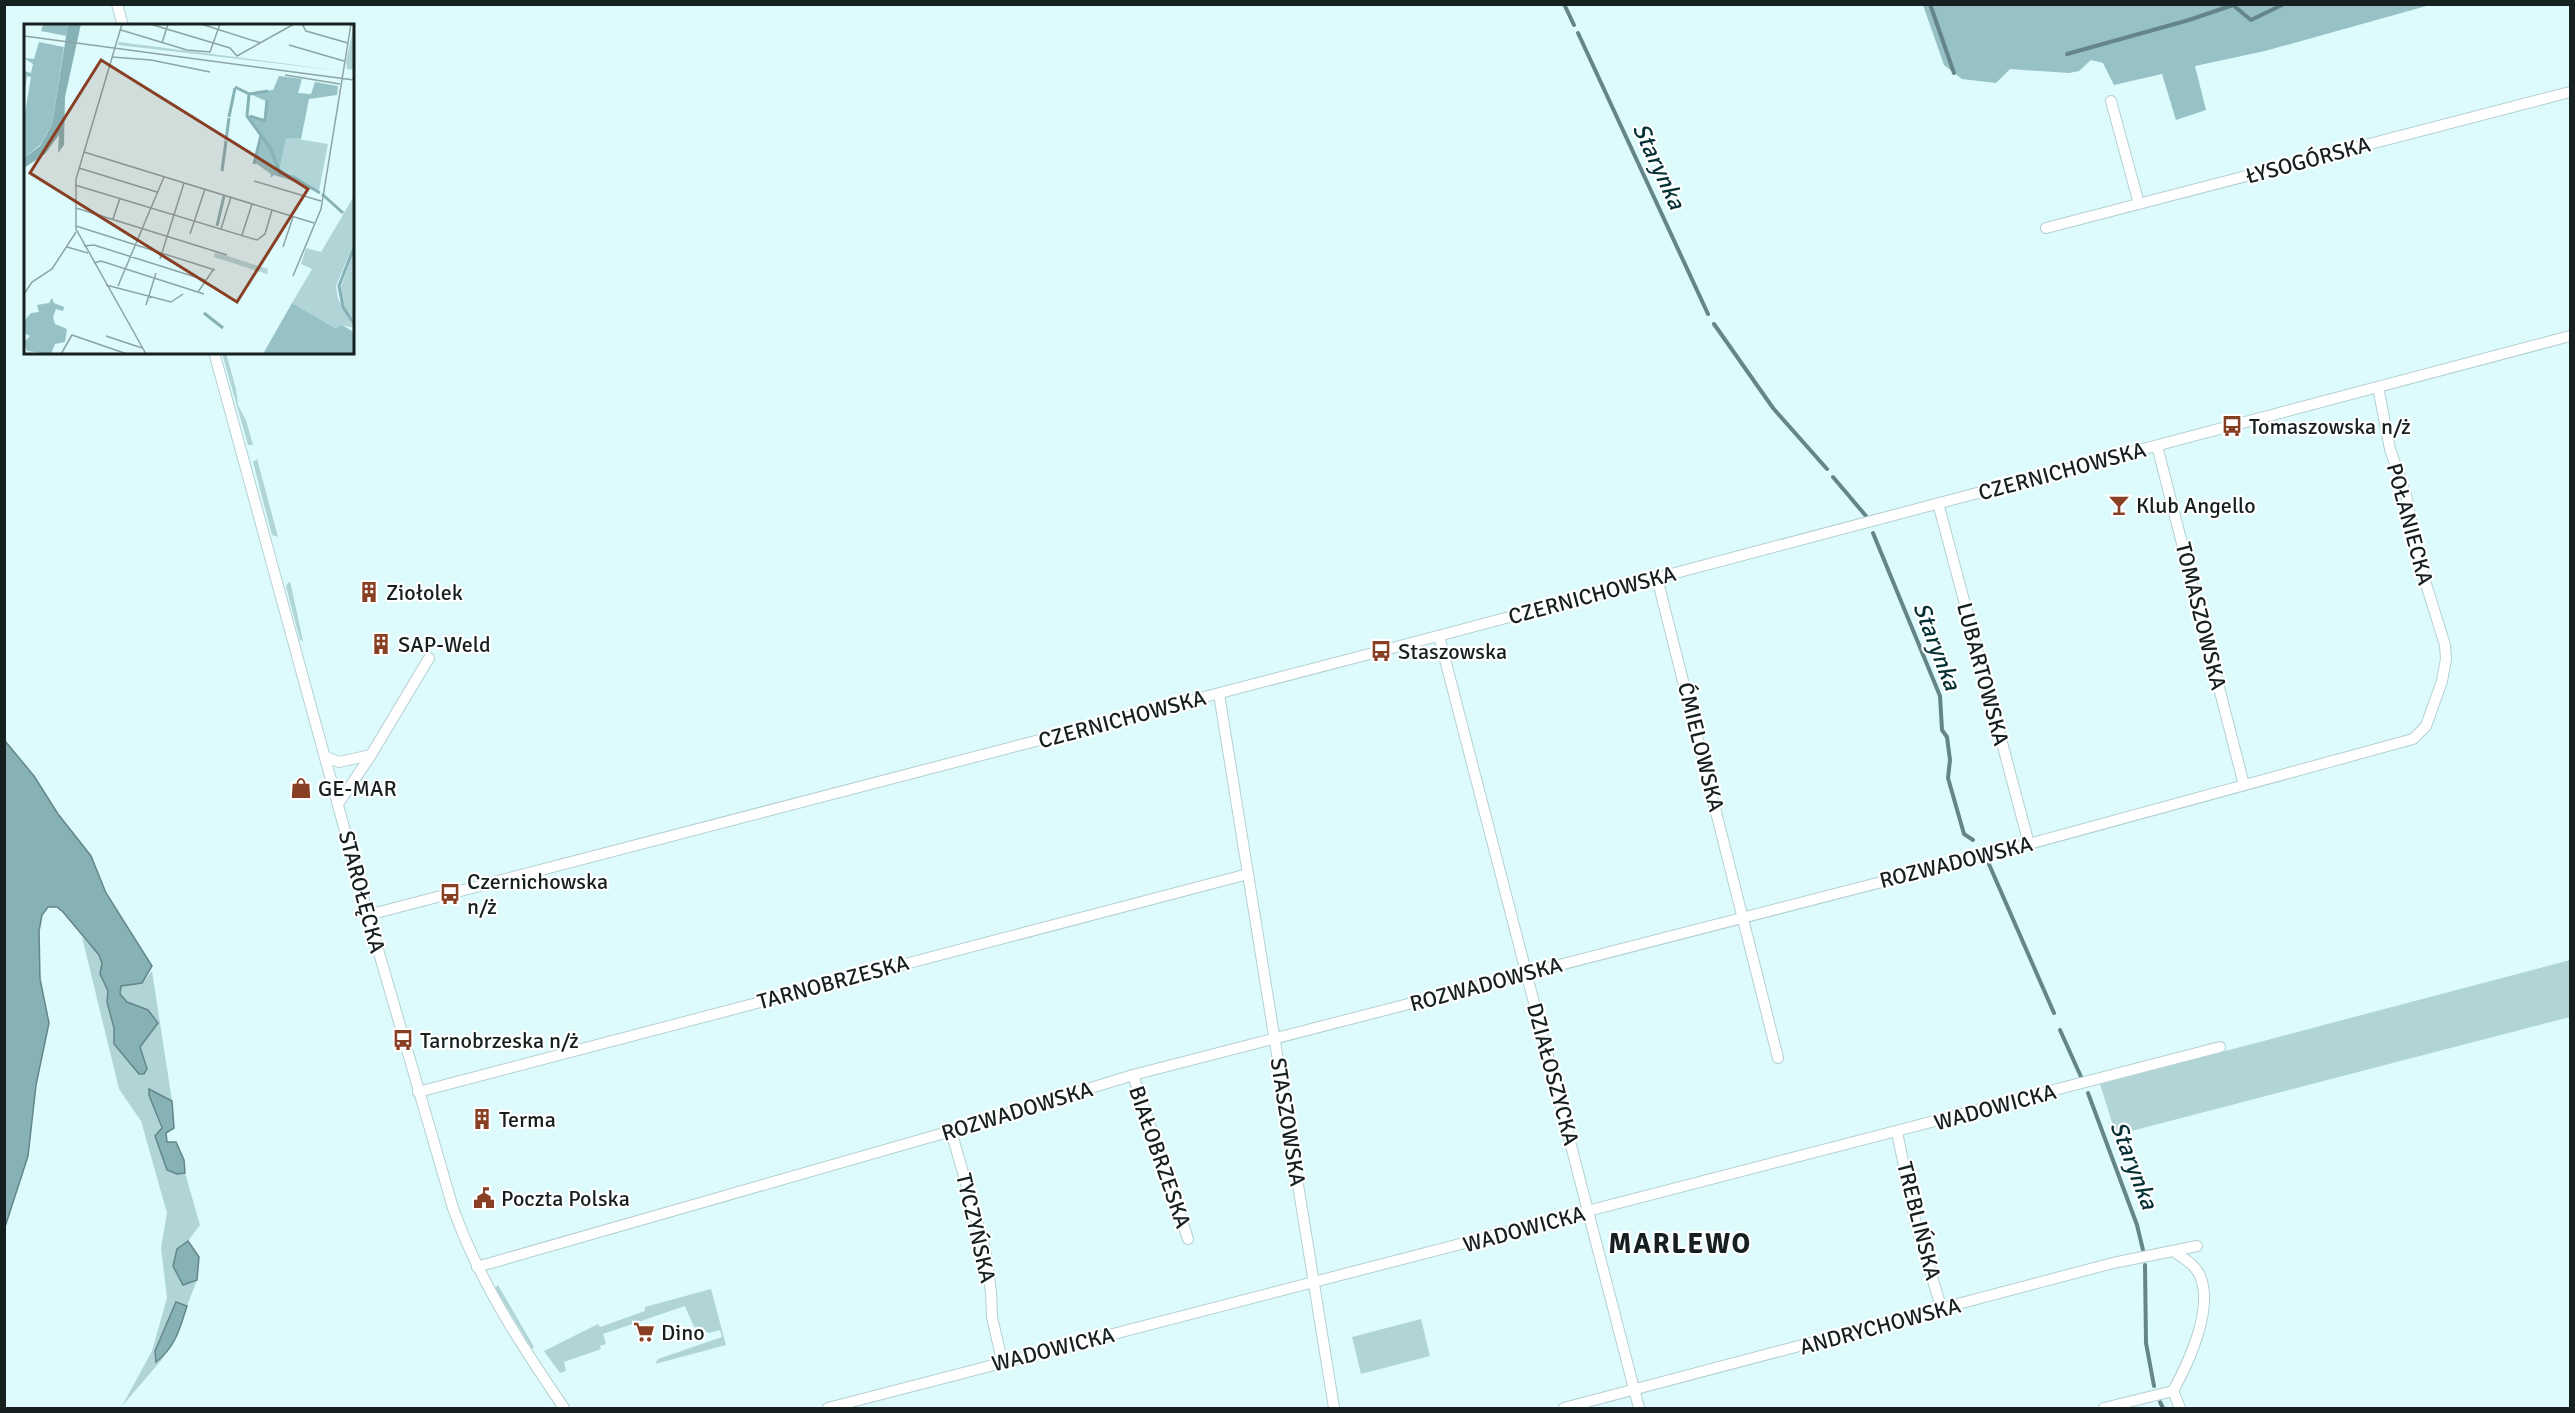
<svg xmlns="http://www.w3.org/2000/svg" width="2575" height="1413" font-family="Signika,sans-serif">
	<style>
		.green { fill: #b1d5d7 }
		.forest { fill: #96c2c6 }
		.water { fill: #86b2b5; stroke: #648689; stroke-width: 1.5 }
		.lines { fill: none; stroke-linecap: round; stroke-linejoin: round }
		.stream { stroke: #648689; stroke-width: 4 }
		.minor-casing { stroke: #b4d0d2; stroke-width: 12 }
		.minor { stroke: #fff; stroke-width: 10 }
		.labels { text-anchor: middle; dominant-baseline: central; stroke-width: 4.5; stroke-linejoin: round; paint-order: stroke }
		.street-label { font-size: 22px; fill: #162021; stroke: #fff }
		.poi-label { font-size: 22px; fill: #162021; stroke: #fff; text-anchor: start }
		.water-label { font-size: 24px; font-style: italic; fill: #033034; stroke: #fff }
		.district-label { font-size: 28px; font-weight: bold; letter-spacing: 1.5px; fill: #162021; stroke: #fff }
		.inset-river { fill: none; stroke: #86b2b5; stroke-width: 3 }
		.inset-road { fill: none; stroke: #8da3a4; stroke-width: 1.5 }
		.view { fill: #883f23; fill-opacity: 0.15; stroke: #883f23; stroke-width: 3 }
		.inset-edge { fill: none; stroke: #162021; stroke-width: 3 }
	</style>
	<rect width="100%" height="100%" fill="#ddfafc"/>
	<g class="green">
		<path d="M222,353H226L236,389L238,405L246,420L253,445H248Z"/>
		<path d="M257,459L278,537L272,535L253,462Z"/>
		<path d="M290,581L303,641L300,640L286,586Z"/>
		<path d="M82,937L99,955L102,963L100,974L108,991L107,1002L114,1028V1044L147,1069L140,1047L148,1010L127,1002L120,994L121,986L142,983L152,971L172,1101L150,1089L149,1095L177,1174L185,1173L200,1225L188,1241L177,1249L183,1285L197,1280L187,1306L176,1302L156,1362L165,1356L122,1406L152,1351L167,1298L161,1248L167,1213L141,1121L119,1089Z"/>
		<path d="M2570,960V1017L2116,1135L2100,1084Z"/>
		<path d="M498,1285L534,1347L532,1349L495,1288Z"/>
		<path d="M711,1289L726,1345L655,1364L658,1359L722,1337L720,1330L709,1333L694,1327L685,1306L603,1334L606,1344L600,1346L601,1349L564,1362L566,1371L560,1373L544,1351L598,1324L600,1327L645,1311V1307Z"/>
		<path d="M1421,1319L1430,1356L1361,1374L1352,1337Z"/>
	</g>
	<path class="forest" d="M1923,5V4L2430,5L2265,51L2195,66L2206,110L2176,120L2162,74L2114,85L2103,63L2091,60L2079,71L2069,73L2010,69L1996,83L1962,79L1944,65Z"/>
	<g class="water">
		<path d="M5,741L34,776L58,814L91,856L106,893L152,966L142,983L121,986L120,994L127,1002L148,1010L158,1023L140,1047L147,1069L144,1074H139L114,1044V1028L107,1002L108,991L100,974L102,963L99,955L63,912L57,907H48L42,915L39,931L40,979L49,1023L36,1085L28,1156L5,1227Z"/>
		<path d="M149,1089L172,1101L174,1128L166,1133L167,1142H176L184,1160L185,1173L177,1174L167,1170L155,1136L162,1128L149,1095Z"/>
		<path d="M188,1241L199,1257L197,1280L183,1285L173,1266L177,1249Z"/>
		<path d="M176,1302L187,1306C180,1328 175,1348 156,1362L155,1351Z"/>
	</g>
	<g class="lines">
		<g class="stream">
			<path d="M1564,4L1574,25"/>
			<path d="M1930,4L1954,73"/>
			<path d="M2233,5L2251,20L2284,4"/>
			<path d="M1578,33L1708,314"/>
			<path d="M2067,54L2189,20L2233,5"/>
			<path d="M1714,324L1773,408L1827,469"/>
			<path d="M1833,477L1866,516"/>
			<path d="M1873,533L1940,696L1942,730L1947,737L1950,760L1948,778L1964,834L1973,840"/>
			<path d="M1988,862L2054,1013"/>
			<path d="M2060,1030L2082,1079"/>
			<path d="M2088,1093L2137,1225L2143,1250"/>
			<path d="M2145,1265L2146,1343L2154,1386"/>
			<path d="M2160,1402L2163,1408"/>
		</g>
		<defs>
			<g id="minor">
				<path d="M117,4L123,26"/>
				<path d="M2111,101L2139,204"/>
				<path d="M2046,228L2570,92"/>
				<path d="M214,352L368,915L453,1208C479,1281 521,1345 564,1408"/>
				<path d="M2157,446L2244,785"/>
				<path d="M1938,503L2029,844"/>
				<path d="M1657,578L1778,1058"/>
				<path d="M1439,636L1639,1408"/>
				<path d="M1219,694L1334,1408"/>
				<path d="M326,757L339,762L371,755"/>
				<path d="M338,804L371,755L429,658"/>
				<path d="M368,915L1381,651L2570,336"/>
				<path d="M1133,1075L1188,1239"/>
				<path d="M418,1092L1248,874"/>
				<path d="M951,1131L985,1249L991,1292L992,1317L1002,1361"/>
				<path d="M1897,1132L1916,1225L1942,1310"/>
				<path d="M2173,1251C2183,1258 2195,1264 2200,1276C2214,1308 2189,1362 2173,1391"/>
				<path d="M477,1267L951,1131L1133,1075L2029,844L2413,739L2426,726L2442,681L2446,659L2445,645L2421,568L2406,495L2390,449L2378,387"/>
				<path d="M2173,1391L2180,1408"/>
				<path d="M828,1408L2220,1047"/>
				<path d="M1564,1408L2113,1263L2197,1246"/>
				<path d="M2104,1408L2173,1391"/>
			</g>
		</defs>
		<use href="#minor" class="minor-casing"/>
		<use href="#minor" class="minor"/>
	</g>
	<defs>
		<symbol id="bus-bare" viewBox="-9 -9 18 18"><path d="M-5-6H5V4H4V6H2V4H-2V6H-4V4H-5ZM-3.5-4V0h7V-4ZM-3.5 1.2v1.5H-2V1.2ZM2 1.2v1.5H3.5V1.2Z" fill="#883f23" stroke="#fff" stroke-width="2.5" paint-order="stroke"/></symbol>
		<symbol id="bar-bare" viewBox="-9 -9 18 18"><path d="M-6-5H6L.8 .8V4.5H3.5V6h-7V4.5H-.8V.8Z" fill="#883f23" stroke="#fff" stroke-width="2.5" paint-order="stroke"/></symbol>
		<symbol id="building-bare" viewBox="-9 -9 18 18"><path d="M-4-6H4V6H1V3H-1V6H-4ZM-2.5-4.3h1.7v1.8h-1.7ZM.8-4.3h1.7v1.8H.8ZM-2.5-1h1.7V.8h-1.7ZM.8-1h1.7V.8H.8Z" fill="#883f23" stroke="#fff" stroke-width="2.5" paint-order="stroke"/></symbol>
		<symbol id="shop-bare" viewBox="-9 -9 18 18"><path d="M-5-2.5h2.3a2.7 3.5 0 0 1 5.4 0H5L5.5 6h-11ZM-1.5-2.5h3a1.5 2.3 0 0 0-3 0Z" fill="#883f23" stroke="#fff" stroke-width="2.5" paint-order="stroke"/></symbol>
		<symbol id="civic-bare" viewBox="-9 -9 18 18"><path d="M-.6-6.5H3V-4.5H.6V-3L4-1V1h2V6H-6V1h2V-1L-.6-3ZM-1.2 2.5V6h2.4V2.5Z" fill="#883f23" stroke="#fff" stroke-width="2.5" paint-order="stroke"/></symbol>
		<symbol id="supermarket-bare" viewBox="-9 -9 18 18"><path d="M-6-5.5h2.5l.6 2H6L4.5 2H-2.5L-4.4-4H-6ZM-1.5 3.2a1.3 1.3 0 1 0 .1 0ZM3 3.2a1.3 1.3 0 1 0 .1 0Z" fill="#883f23" stroke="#fff" stroke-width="2.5" paint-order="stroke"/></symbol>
	</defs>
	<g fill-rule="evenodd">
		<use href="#bus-bare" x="2217" y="411" width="30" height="30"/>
		<use href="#bar-bare" x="2104" y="490" width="30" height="30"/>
		<use href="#building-bare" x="354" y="577" width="30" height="30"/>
		<use href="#building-bare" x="366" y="629" width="30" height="30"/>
		<use href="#bus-bare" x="1366" y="636" width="30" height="30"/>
		<use href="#shop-bare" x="286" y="773" width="30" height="30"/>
		<use href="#bus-bare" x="435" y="879" width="30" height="30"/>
		<use href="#bus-bare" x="388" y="1025" width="30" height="30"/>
		<use href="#building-bare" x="467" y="1104" width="30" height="30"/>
		<use href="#civic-bare" x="469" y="1183" width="30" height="30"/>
		<use href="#supermarket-bare" x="629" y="1317" width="30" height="30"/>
	</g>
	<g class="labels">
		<g class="street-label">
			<text transform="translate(2308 160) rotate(-15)">ŁYSOGÓRSKA</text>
			<text transform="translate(2062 471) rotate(-15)">CZERNICHOWSKA</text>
			<text transform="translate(2410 524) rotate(75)">POŁANIECKA</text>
			<text transform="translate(1592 595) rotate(-15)">CZERNICHOWSKA</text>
			<text transform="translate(2201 616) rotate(76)">TOMASZOWSKA</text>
			<text transform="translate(1983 674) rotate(75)">LUBARTOWSKA</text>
			<text transform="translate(1122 719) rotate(-15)">CZERNICHOWSKA</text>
			<text transform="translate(1701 747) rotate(76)">ĆMIELOWSKA</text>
			<text transform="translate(1956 862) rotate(-14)">ROZWADOWSKA</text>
			<text transform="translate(362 892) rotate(75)">STAROŁĘCKA</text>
			<text transform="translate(833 982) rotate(-15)">TARNOBRZESKA</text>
			<text transform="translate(1486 984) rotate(-15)">ROZWADOWSKA</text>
			<text transform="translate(1553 1074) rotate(75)">DZIAŁOSZYCKA</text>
			<text transform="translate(1995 1107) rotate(-15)">WADOWICKA</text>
			<text transform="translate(1017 1111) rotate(-17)">ROZWADOWSKA</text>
			<text transform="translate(1288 1122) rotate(81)">STASZOWSKA</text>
			<text transform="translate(1160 1157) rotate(71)">BIAŁOBRZESKA</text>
			<text transform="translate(1919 1221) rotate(76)">TREBLIŃSKA</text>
			<text transform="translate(976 1228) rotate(77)">TYCZYŃSKA</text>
			<text transform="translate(1524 1229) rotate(-15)">WADOWICKA</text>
			<text transform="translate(1880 1326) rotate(-15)">ANDRYCHOWSKA</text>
			<text transform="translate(1053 1349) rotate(-14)">WADOWICKA</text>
		</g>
		<g class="poi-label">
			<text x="2249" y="426">Tomaszowska n/ż</text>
			<text x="2136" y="505">Klub Angello</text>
			<text x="386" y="592">Ziołolek</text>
			<text x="398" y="644">SAP-Weld</text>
			<text x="1398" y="651">Staszowska</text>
			<text x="318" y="788">GE-MAR</text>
			<text x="467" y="881">Czernichowska<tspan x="467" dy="25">n/ż</tspan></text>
			<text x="420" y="1040">Tarnobrzeska n/ż</text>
			<text x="499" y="1119">Terma</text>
			<text x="501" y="1198">Poczta Polska</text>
			<text x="661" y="1332">Dino</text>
		</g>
		<g class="water-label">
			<text transform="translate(1659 166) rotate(65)">Starynka</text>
			<text transform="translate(1937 646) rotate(69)">Starynka</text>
			<text transform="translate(2134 1165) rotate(69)">Starynka</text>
		</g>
		<g class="district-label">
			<text x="1680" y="1244">MARLEWO</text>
		</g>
	</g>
	<g transform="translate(24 24)">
		<rect width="330" height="330" fill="#ddfafc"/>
		<path d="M330,0V46L323,45L322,38ZM98,8L95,18L318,47L94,21ZM262,113L304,120L295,167L256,144ZM330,172V219L312,262L314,275L330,304L318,301L311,304L268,279L288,245L277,240L282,224L297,228ZM330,226V298L320,283L316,266ZM191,228L244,245L243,250L190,233Z" fill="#b1d5d7"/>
		<path d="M19,0H44L42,12L17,7ZM15,18L40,23L28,101L16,121L0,134V95L7,53L3,52L0,71V47L7,49L9,40L0,34L10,35ZM255,52L278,55L274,69L287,70L291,58L314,62L313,71L285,75L277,115L262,114L256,144L284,162L250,151L246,154L247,150L230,138L236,112L223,91L240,95L242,77L224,69L249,66ZM28,274L30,279L40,283L39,287L32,285L29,293L31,300L43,305L41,318L31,320L27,330L3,327L0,318L6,312L0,309V297L7,289L15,288L13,281L25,279ZM268,279L311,304L318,301L330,308V330H239Z" fill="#96c2c6"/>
		<path d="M44,0H57L41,73L40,121L34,129L35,111L21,130L0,144V134L16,122L28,101Z" fill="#86b2b5"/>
		<path class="inset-river" d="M211,63L225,70L223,92L247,125L256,150L269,153L296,169M226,70L244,67M226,92L241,97L243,76M205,93L211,64M202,116L205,94M230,140L237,111M198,147L202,117M298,170L319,189M193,202L200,172M330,223L315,262L319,283L330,300M180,289L199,304"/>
		<path class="inset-road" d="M98,0L52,155V205L122,330M126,0L206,24L213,32L270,0M177,0L237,19M278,0L282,7L324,19M97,6L163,26L186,28L196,0M0,12L330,56M138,19L144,0M265,21L320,37M88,33L127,36L186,48M261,51L316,60M60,128L290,199M55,144L133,168M230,157L297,177M51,161L233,216L241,210L248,186M52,184L203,231M89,195L96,174M52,202L191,246M197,205L207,173M166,210L181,165M218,211L228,180M60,222L70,221L181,256M43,223L64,229M259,223L269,193M136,235L160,159M70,239L77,237L180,270M269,252L297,185L327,0M82,261L147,278L159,270M94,262L140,153M174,268L189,246M0,270L8,258L28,245L52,208M122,281L132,249M82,312L118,324M37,330L48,311L103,330"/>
		<path class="view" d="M77,36L284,165L213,278L6,149Z"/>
		<rect width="330" height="330" class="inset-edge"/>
	</g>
	<rect width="2575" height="1413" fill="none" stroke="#162021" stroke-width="12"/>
</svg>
